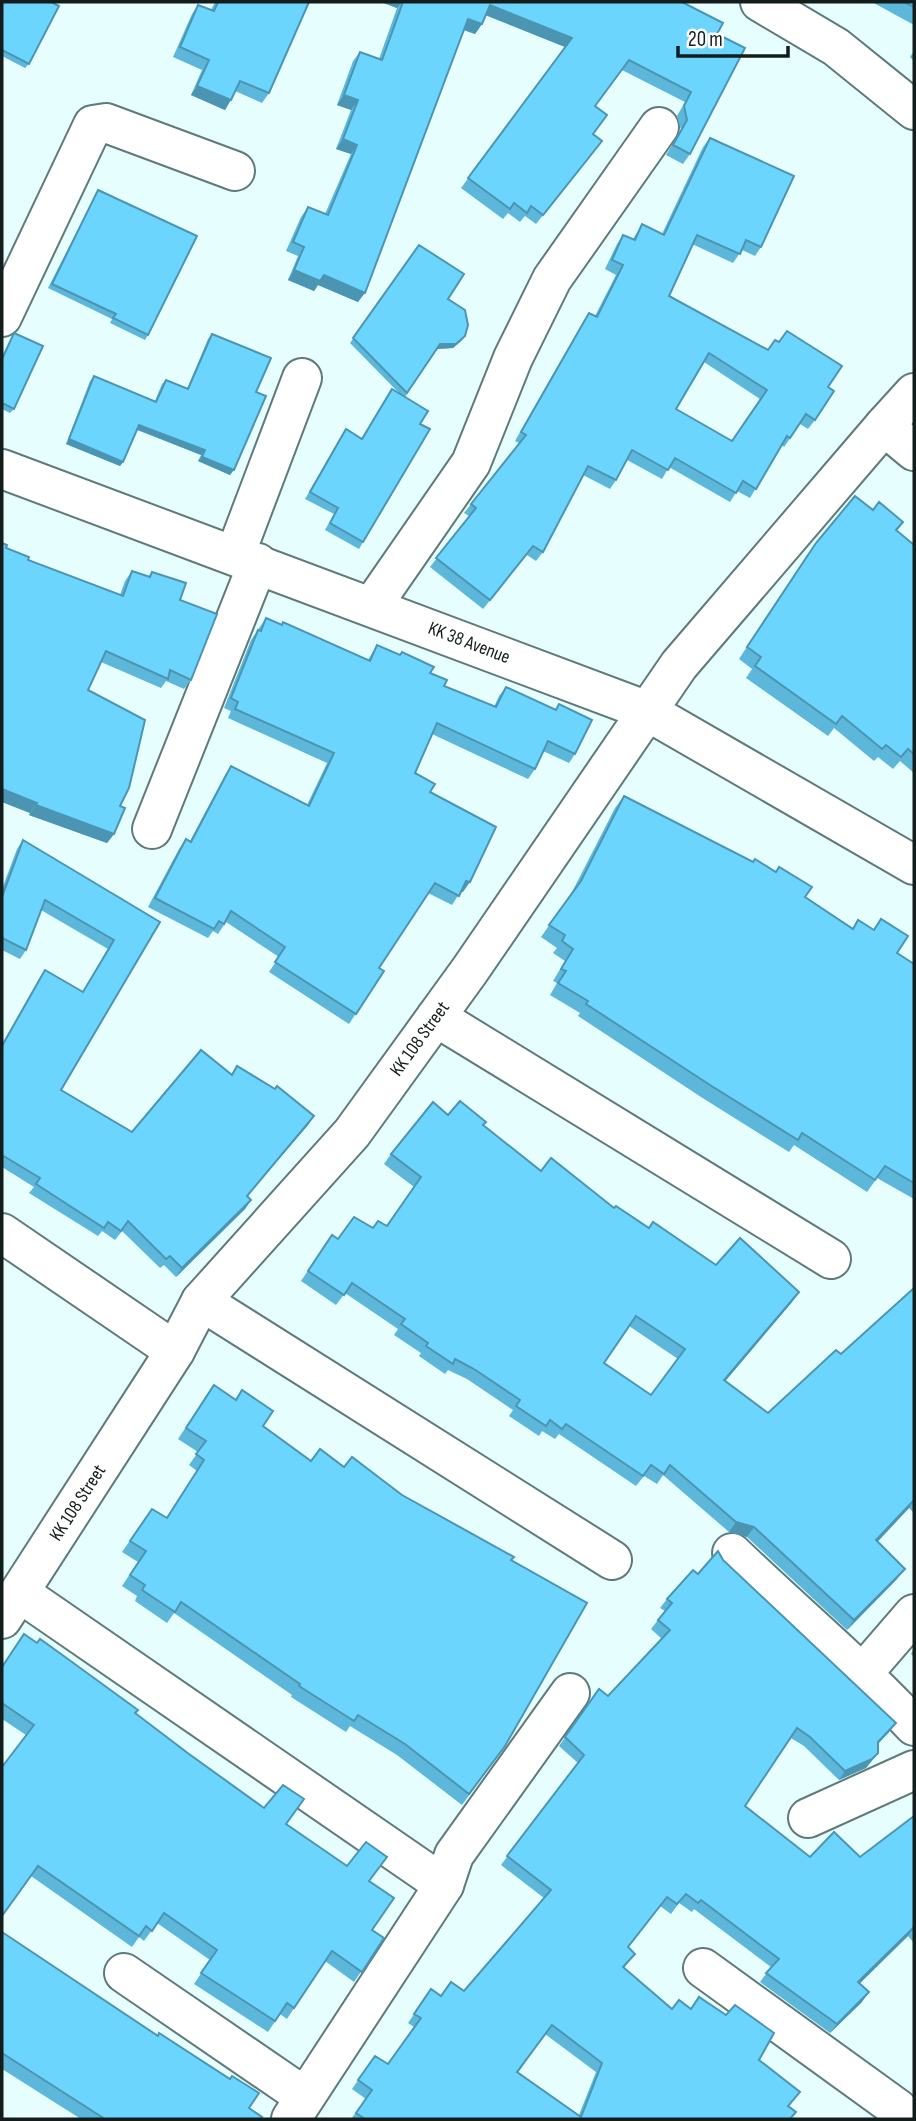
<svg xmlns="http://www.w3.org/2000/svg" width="916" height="2121" font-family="'Sofia Sans Condensed',sans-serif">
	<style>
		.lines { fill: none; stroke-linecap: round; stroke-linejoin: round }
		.minor-casing { stroke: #5f7a7a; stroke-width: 42 }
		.minor { stroke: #fff; stroke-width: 38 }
		.wall { fill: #5db7da; fill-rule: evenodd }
		.shaded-wall { fill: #4c95b2 }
		.building { fill: #6cd5fe; stroke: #4c95b2; stroke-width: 2; fill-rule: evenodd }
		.labels { text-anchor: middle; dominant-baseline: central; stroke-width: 5; stroke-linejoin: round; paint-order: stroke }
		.street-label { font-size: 19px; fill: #121d1c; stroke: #fff }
	</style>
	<rect width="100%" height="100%" fill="#e6fefd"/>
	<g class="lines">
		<defs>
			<g id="minor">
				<path d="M760,2L836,47L914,110"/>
				<path d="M2,317L93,125L106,123L235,171"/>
				<path d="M884,426L914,393"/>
				<path d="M2,469L645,710L914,865"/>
				<path d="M235,555L302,378"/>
				<path d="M372,606L471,463L513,358L552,279L659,127"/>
				<path d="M152,829L258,563"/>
				<path d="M436,1017L831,1259"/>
				<path d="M2,1233L175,1351"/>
				<path d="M201,1301L612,1560"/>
				<path d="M732,1553C792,1611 857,1665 914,1726"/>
				<path d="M20,1593L444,1885"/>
				<path d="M2,1619L175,1351L201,1301L352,1133L470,970L679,665L884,426L914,451"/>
				<path d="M863,1673L914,1614"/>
				<path d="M808,1818L914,1770"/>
				<path d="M703,1968L898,2109"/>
				<path d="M124,1973L305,2097"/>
				<path d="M291,2119L444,1885L454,1855L570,1693"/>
			</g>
		</defs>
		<use href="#minor" class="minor-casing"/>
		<use href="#minor" class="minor"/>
	</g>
	<g class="wall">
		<path d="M2,2L29,64L25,68L2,56Z"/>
		<path d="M215,2H309L269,93L262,103L235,91L225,110L191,95L202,70L173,57L192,14L198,5L211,10Z"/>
		<path d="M381,2H682L717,34L690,154L683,164L666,155L681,130L677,116L685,102L622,70L595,106L594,134L595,150L536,224L525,216L520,222L508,213L503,219L461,188L565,47L485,15L482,24L475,34L464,30L358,302L318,285L314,291L288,280L298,256L286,251L301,217L308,207L325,214L351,154L336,149L351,110L337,105L353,61L360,52L379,59L397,8Z"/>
		<path d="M872,2H914V25Z"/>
		<path d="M914,51V61L910,57Z"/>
		<path d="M710,138L761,247L755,256L742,250L733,263L692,244L669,296L828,387L815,420L808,429L800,424L784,447L782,445L750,498L737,491L730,502L669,467L662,479L627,460L616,480L610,489L583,475L543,552L536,561L527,555L483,609L430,567L469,516L464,513L471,504L519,443L515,441L583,322L589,313L595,316L616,275L605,269L617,244L623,235L633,239L642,224L662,234L703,147ZM704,362L760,399L732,441L676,409Z"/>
		<path d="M98,190L148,335L145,340L110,323L112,319L48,288Z"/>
		<path d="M419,245L448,299L465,336L461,341L453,348L437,349L405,397L420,424L363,542L359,549L325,530L334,514L305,499L346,429L362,439L400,394L350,343Z"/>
		<path d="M14,333V409L10,413L2,409V357Z"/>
		<path d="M212,334L256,392L230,475L198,461L201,455L137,430L123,462L120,466L66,444L90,381L94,376L155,401L162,384L166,380L187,389L208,339Z"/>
		<path d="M873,510L903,522L897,531L914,545V773L900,761L893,769L878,757L874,761L834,728L828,736L746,678L752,669L739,659L807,555Z"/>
		<path d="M2,543L6,548L28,560L120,595L125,581L132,571L148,577L152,572L180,600L191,680L184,689L166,681L161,688L101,662L88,690L120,806L114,834L107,843L29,815L30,813L2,802Z"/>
		<path d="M266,618L281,625L283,622L368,660L377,645L430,673L444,686L494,707L499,696L506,687L556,710L559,704L575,754L569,763L543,751L535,769L528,779L432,734L415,773L430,792L463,892L461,891L452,905L428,893L379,968L384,971L349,1024L269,972L279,957L226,922L218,934L213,931L208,938L148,907L179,849L186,839L190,841L225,775L231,766L307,805L327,763L228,718L231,711L224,708L251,640Z"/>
		<path d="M624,796L805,897L853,928L914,964V1199L877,1178L867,1192L794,1145L789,1152L701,1097L578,1016L580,1013L550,995L557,983L553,981L565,961L553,953L557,948L541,937L572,892L615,808Z"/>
		<path d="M23,840L160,922L61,1090L132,1132L231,1075L308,1125L247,1196L251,1200L245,1209L176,1277L164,1265L160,1268L122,1231L115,1240L102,1231L98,1236L29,1193L34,1187L2,1167V1044L39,979L45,970L83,992L108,949L41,910L26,950L20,959L2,950V889L17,849Z"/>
		<path d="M448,1115L483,1126L541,1171L614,1208L716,1265L792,1302L725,1381L768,1413L841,1354L914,1288V1513L909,1508L877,1542L897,1579L847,1630L747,1537L729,1532L663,1475L657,1484L644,1476L636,1486L559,1434L555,1439L542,1431L539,1436L509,1416L513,1410L467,1379L448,1370L445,1374L419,1356L421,1353L394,1335L398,1329L345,1293L336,1305L301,1281L332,1235L338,1239L373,1228L386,1226L414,1187L384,1164L391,1154ZM629,1326L678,1359L651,1395L604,1363Z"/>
		<path d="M214,1385L263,1426L311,1461L344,1467L402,1495L511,1560L505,1746L462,1805L397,1755L350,1726L346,1732L291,1697L292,1695L174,1613L167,1623L135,1601L137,1596L122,1586L138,1562L122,1552L152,1509L166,1518L197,1471L189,1465L198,1452L178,1439Z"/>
		<path d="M723,1560L889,1732L878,1744V1753L866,1768L839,1780L804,1746L791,1738L745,1806L810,1857H860L914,1816V1943L908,1936L860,1983L862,2002L830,2033L760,1982L771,1967L694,1909L692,1912L679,1903L671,1914L660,1906L628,1947L635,1954L624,1968L672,2009L759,2060L788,2107L791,2119H351L366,2099L352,2089L375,2056L388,2064L414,2027L408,2023L431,1989L441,1996L464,1991L544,1898L501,1865L578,1763L559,1746L599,1689L608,1696L662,1639L651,1629L665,1611L660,1608L667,1599L698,1574ZM545,2034L596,2072L579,2115L518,2073Z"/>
		<path d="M914,1648V1657L911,1654Z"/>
		<path d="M2,1666L135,1714L189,1754L286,1824L370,1881L372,1930L384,1938L354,1982L325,1961L287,2019L280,2014L268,2032L194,1984L210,1960L157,1923L144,1941L139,1937L132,1947L31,1876L26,1735L2,1719Z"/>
		<path d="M2,1932L249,2108L260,2119H81L2,2069Z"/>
	</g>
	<g class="shaded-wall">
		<path d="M381,2H402L397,8Z"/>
		<path d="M490,5L572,38L565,47L483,14Z"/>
		<path d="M468,19L482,24L475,34L461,29Z"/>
		<path d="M197,86L231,100L225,110L191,95Z"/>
		<path d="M344,95L358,100L351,110L337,105Z"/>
		<path d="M343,139L357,145L351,154L336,149Z"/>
		<path d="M294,270L324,275L365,293L358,302L318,285L314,291L288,280Z"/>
		<path d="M465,336L461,341L453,348L437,349L440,344Z"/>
		<path d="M139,425L205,450L201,455L136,429Z"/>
		<path d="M69,439L123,462L120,466L66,444Z"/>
		<path d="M202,457L234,470L230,475L198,461Z"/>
		<path d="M2,789L37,803L30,813L2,802Z"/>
		<path d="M36,805L114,834L107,843L29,815Z"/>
		<path d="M466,881L470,882L463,892L460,890Z"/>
		<path d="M314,1116L308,1125L240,1204L247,1196Z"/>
		<path d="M251,1200L245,1209L176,1277L182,1268Z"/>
		<path d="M799,1292L792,1302L717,1391L724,1380Z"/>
		<path d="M914,1500L909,1508L869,1551L876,1540Z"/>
		<path d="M736,1522L754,1527L747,1537L729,1532Z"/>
		<path d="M905,1569L897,1579L847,1630L854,1620Z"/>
		<path d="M896,1723L889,1732L871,1751L878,1742Z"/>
		<path d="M878,1753L866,1768L839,1780L845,1771Z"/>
		<path d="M914,1927L908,1936L852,1991L858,1982Z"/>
		<path d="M869,1992L862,2002L830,2033L837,2024Z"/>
	</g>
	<g class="building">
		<path d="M2,2H51L59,6L29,64L2,50Z"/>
		<path d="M218,2H309L269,93L240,81L231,100L197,86L209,60L180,47L198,5L214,11Z"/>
		<path d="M403,2H682L723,23L717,34L745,48L690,154L673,145L687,120L684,106L691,92L629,60L595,106L607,115L593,134L602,141L543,215L531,206L527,213L514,203L510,209L468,178L572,38L490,5L482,24L468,19L365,293L324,275L320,281L294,270L304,247L293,242L308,207L328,215L357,145L343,139L358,100L344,95L360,52L382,60Z"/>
		<path d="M904,2H914V7Z"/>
		<path d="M710,138L794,176L761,247L746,240L740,254L697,235L669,296L768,350L775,340L779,342L787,331L842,366L828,387L834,391L815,420L806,414L790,438L787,436L756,489L743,481L736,493L675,458L668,470L632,450L616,480L588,466L543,552L533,546L490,600L436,558L476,508L471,504L526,435L521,432L589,313L597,317L623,265L612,260L623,235L635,240L642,224L664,235ZM709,353L767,390L732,441L676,409Z"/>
		<path d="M98,190L197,236L148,335L113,318L116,314L52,284Z"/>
		<path d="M419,245L464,274L448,299L465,310L468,325L465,336L456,344H440L407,393L353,338Z"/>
		<path d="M14,333L43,346L14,409L2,403V359Z"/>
		<path d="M212,334L271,358L256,392L266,396L234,470L202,457L205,450L139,425L123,462L69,439L94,376L156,402L166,380L188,389Z"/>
		<path d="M392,389L428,411L420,424L430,429L363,542L330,523L338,508L310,492L346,429L362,439Z"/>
		<path d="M855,496L873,510L879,502L903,522L896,530L914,545V754L908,749L901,757L886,745L882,749L842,716L836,724L755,666L761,657L747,647L816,543Z"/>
		<path d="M2,543L7,545L6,548L29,557L28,560L123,596L132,571L150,577L152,572L186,583L180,600L217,614L191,680L170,670L168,679L106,651L88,690L145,720L129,788L120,806L125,808L114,834L36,805L37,803L2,789Z"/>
		<path d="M266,618L282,625L283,622L370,661L377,645L400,655L402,652L434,667L430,673L447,680L444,686L496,707L506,687L556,710L559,704L592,720L575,754L548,741L535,769L437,723L415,773L435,784L430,792L496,827L470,882L466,881L459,896L435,883L379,968L384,971L356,1014L275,962L285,947L231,911L224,924L219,921L214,929L155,898L186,839L191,842L231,766L309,806L334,753L235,709L238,702L231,698L258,630L261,631Z"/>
		<path d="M624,796L753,862L755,859L776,872L779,867L812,887L805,897L853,929L858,920L874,930L881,919L908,936L897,953L914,964V1183L885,1166L875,1180L802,1133L798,1140L710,1085L586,1004L588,1001L558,983L566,971L561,969L573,949L562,941L565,935L549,925L581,881Z"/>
		<path d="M23,840L160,922L61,1090L132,1132L201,1050L232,1075L237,1066L275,1089L277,1086L314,1116L247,1196L251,1200L182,1268L170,1256L166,1259L128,1221L121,1231L108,1222L104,1228L36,1184L40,1178L2,1155V1046L45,970L83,992L114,940L45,900L26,950L2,938V897Z"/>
		<path d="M460,1101L486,1122L483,1125L541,1171L551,1158L614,1208L616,1206L649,1228L653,1222L716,1265L740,1238L799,1292L724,1380L768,1413L836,1350L841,1354L914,1288V1500L876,1540L905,1569L854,1620L754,1527L736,1522L670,1465L664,1474L651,1465L643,1476L566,1424L562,1429L550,1420L546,1426L516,1406L520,1400L474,1369L455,1359L453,1364L426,1346L428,1343L401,1324L405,1319L352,1283L344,1295L308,1271L332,1235L338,1239L354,1217L373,1228L378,1221L387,1226L421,1177L391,1154L433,1102L448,1115ZM636,1316L685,1349L651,1395L604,1363Z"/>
		<path d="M214,1385L236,1400L242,1390L273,1411L263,1426L311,1461L320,1449L344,1467L352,1457L402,1495L514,1557L511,1560L587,1603L505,1746L469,1794L405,1744L358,1715L354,1721L299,1686L300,1684L181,1602L175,1612L142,1590L145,1585L130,1575L146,1551L130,1541L152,1509L167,1518L204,1460L196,1454L206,1441L186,1428Z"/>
		<path d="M718,1551L723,1560L896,1723L878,1742V1753L872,1759L845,1771L810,1737L797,1728L745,1806L810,1857L834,1832L860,1857L914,1816V1927L858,1982L869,1992L837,2024L766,1973L779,1959L701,1900L698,1903L686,1894L677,1904L667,1897L628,1947L635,1954L623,1967L672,2009L679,2000L691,2009L699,1997L726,2015L735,2005L774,2033L759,2060L800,2092L788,2106L796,2112L790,2119H365L356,2113L372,2090L358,2080L375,2056L388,2064L421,2018L414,2014L431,1989L441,1996L451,1982L464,1991L551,1890L507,1856L584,1755L565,1737L599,1689L608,1696L670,1630L658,1620L672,1603L667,1599L693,1570L698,1574ZM552,2025L602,2063L581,2117L517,2072Z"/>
		<path d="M24,1634L37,1643L40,1639L61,1654L138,1710L135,1713L189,1754L264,1808L283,1785L304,1799L286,1824L347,1866L366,1842L387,1857L369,1881L394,1898L372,1930L384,1938L362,1972L332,1951L294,2008L287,2003L275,2021L201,1973L217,1950L164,1913L152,1931L146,1926L139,1936L38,1866L2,1916V1767L34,1725L2,1703V1667Z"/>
		<path d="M2,1932L158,2036L159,2033L230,2079L232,2076L259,2093L249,2108L262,2117L260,2119H105L2,2053Z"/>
	</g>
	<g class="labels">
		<g class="street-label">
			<text transform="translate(469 643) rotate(21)">KK 38 Avenue</text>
			<text transform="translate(420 1039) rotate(-54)">KK 108 Street</text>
			<text transform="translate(78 1503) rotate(-57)">KK 108 Street</text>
		</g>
	</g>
	<rect width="916" height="2121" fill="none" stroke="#121d1c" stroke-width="7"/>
	<path d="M678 46v10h110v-10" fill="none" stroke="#121d1c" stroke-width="3.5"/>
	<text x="688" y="46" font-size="21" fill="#121d1c" stroke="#ffffff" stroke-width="5" paint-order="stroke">20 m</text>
</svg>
